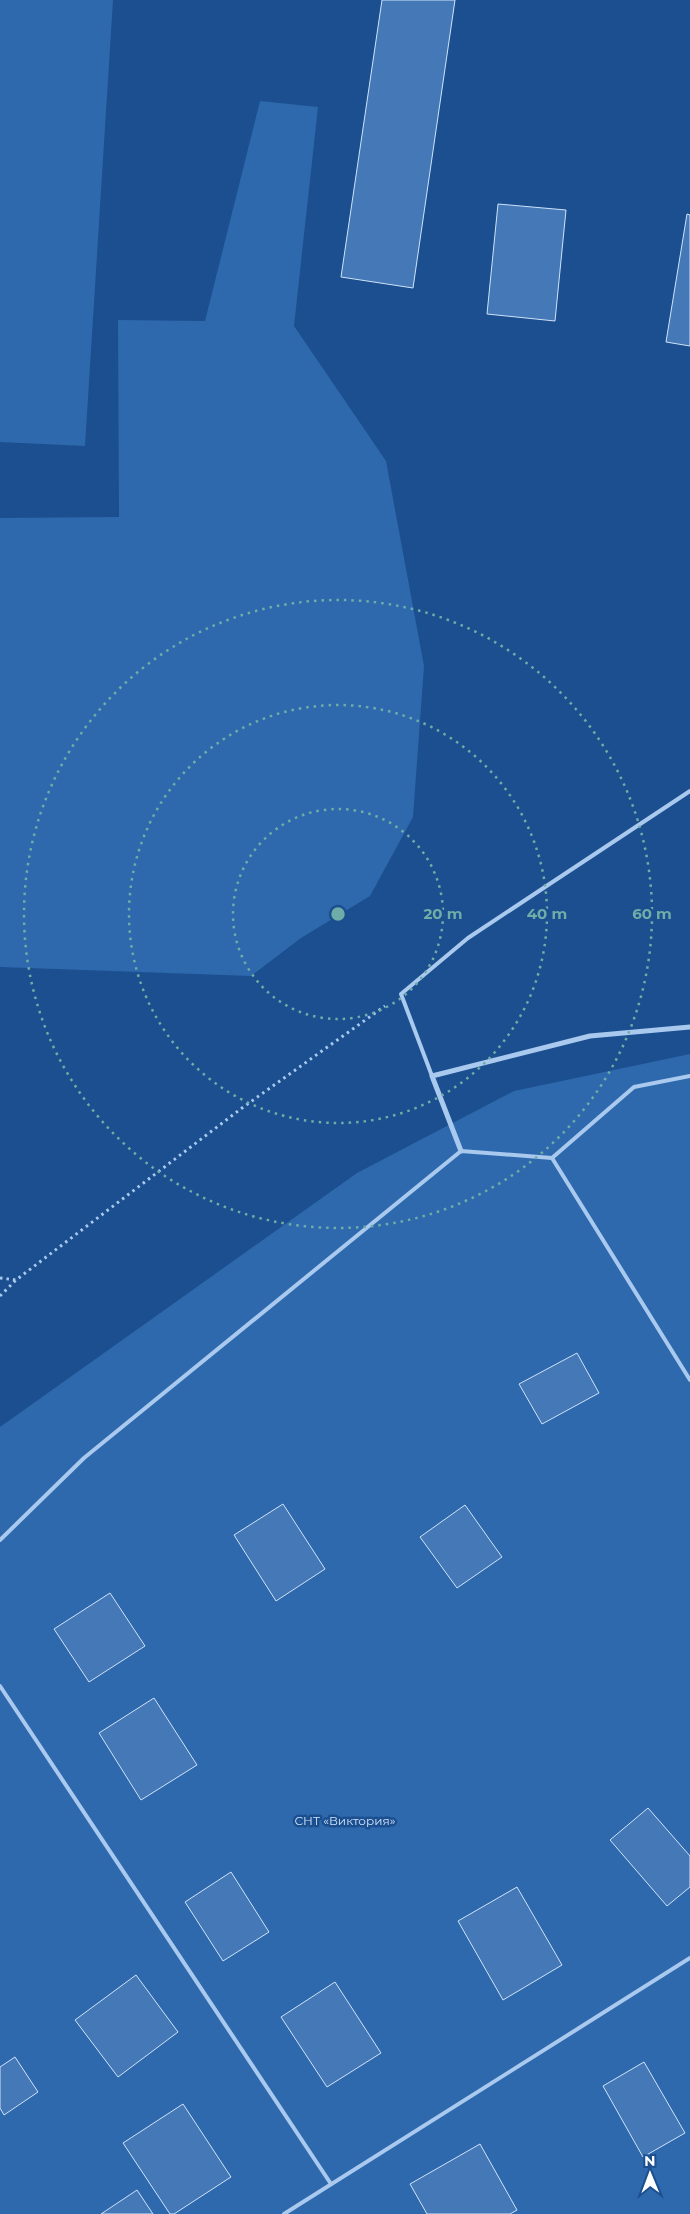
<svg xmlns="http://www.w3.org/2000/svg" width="690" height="2214" font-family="Montserrat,sans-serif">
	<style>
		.green { fill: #2e69ad }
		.building { fill: #4478b7; stroke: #cfe3fa }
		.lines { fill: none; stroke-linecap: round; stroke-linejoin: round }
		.path { stroke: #a9c9ee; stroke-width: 3; stroke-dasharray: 2.5 4; stroke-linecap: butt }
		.lane { stroke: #a9c9ee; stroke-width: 4 }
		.street { stroke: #a9c9ee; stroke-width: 5 }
		.ring { fill: none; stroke: #6fada8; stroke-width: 2.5; stroke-dasharray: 2.5 5 }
		.labels { text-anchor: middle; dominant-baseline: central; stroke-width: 5; stroke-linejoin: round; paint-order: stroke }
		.park-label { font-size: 12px; fill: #cfe3fa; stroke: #1b4f8f }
		.centre { fill: #6fada8; stroke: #1b4f8f; stroke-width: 2.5 }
		.ring-label { font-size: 15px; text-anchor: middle; font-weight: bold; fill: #6fada8; stroke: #1b4f8f; stroke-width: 5; stroke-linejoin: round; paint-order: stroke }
	</style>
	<rect width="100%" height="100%" fill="#1b4f8f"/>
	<g class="green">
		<path d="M0,0H113L85,446L0,442Z"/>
		<path d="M260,101L318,107L294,326L386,461L424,666L413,817L370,896L301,938L251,976L0,967V518L119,517L118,320L205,321Z"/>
		<path d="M690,1054V2214H0V1427L357,1173L514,1091Z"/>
	</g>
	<g class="building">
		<path d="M382,0H455L413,288L341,277Z"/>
		<path d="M498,204L566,210L555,321L487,314Z"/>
		<path d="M687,214L690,215V346L666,342Z"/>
		<path d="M577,1353L599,1393L542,1424L519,1384Z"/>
		<path d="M283,1504L325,1569L276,1601L234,1535Z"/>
		<path d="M465,1505L502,1557L457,1588L420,1537Z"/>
		<path d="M110,1593L145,1646L89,1682L54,1629Z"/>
		<path d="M154,1698L197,1765L141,1800L99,1733Z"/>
		<path d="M648,1808L690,1856V1887L667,1906L610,1840Z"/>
		<path d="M231,1872L269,1932L223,1961L185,1902Z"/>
		<path d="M517,1887L562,1965L503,2000L458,1921Z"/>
		<path d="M136,1975L178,2032L118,2077L75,2020Z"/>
		<path d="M335,1982L381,2053L327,2087L281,2017Z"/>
		<path d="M15,2057L38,2092L4,2115L0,2108V2067Z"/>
		<path d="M644,2062L685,2133L643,2157L603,2086Z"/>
		<path d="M183,2104L231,2177L174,2214H170L123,2143Z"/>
		<path d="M480,2144L517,2210L510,2214H427L410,2184Z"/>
		<path d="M137,2190L153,2214H101Z"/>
	</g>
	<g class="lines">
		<g class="path">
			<path d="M0,1278L16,1280"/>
			<path d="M0,1296L16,1280L242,1108L385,1006"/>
		</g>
		<g class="lane">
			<path d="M432,1076L401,994L468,938L690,791"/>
			<path d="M552,1158L634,1087L690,1076"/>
			<path d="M0,1540L84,1458L461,1151L552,1158L690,1380"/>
			<path d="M0,1686L331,2184"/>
			<path d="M284,2214L690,1958"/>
		</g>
		<path class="street" d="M461,1151L432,1076L590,1036L690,1027"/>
	</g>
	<g class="ring">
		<circle cx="338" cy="914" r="105"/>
		<circle cx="338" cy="914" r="209"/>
		<circle cx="338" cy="914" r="314"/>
	</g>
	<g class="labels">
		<g class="park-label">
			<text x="345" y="1820">СНТ «Виктория»</text>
		</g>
	</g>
	<circle cx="338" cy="914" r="8" class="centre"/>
	<g class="ring-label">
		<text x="443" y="919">20 m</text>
		<text x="547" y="919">40 m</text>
		<text x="652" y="919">60 m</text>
	</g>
	<g transform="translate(650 2174) rotate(359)" stroke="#1b4f8f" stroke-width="4" paint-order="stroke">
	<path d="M0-4L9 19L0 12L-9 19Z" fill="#ffffff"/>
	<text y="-8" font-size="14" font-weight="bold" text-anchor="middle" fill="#ffffff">N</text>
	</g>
</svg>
